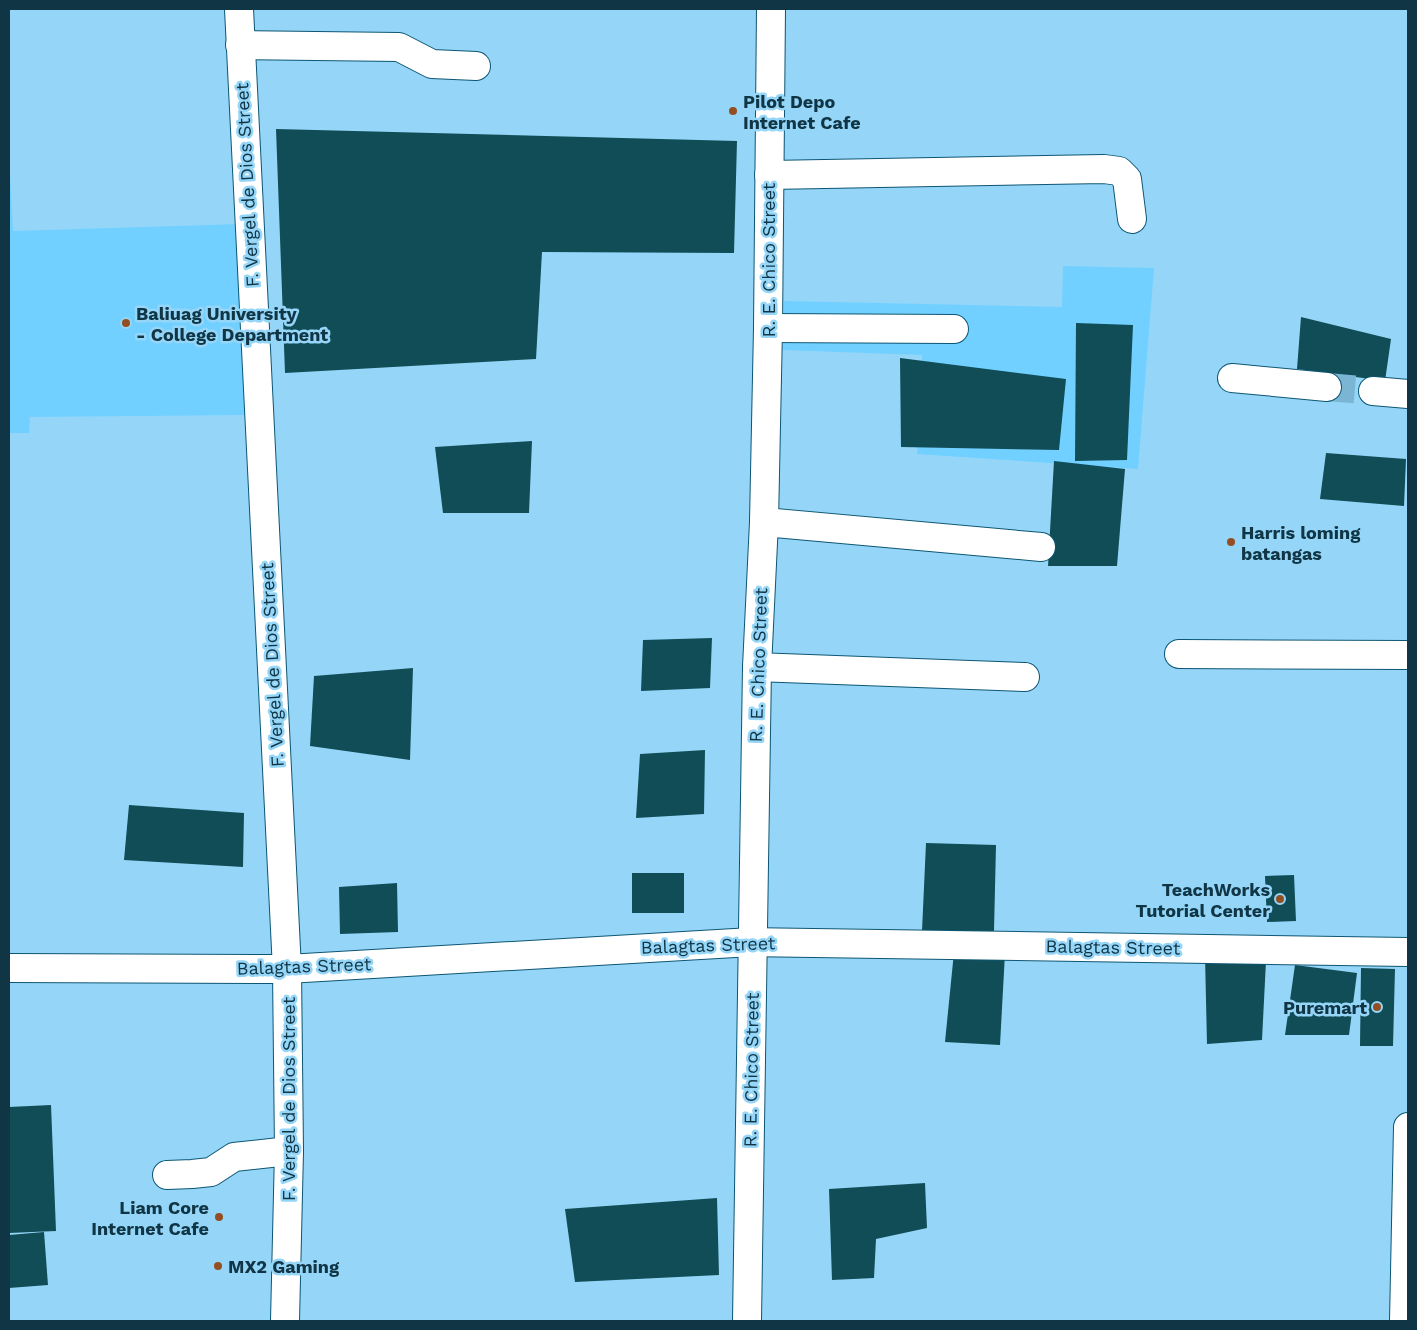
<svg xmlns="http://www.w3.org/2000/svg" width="1417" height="1330" font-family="'Work Sans',sans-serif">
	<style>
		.built { fill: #71d0ff }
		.building { fill: #104d57 }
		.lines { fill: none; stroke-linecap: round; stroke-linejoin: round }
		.minor-tunnel { stroke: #7ab6d4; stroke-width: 28; stroke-dasharray: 28 14; stroke-linecap: butt }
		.minor-casing { stroke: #0d5673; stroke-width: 30 }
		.minor { stroke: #fff; stroke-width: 28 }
		.poi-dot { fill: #934f21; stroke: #95d6f8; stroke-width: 2 }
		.labels { text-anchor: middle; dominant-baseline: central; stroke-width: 5; stroke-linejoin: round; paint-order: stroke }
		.poi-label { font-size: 18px; font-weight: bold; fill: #103545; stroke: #95d6f8; text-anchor: start }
		.street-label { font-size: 18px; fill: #103545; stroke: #95d6f8 }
	</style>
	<rect width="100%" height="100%" fill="#95d6f8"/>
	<g class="built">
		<path d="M9,154L13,231L241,224L246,415L30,417L29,433H9Z"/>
		<path d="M1063,266L1154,268L1138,469L917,454L922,355L783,350L784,301L1062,307Z"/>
	</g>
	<g class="building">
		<path d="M276,129L737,141L734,253L542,252L536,359L285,373Z"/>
		<path d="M1301,317L1391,339L1385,381L1297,369Z"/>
		<path d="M1076,323L1133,325L1127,460L1075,461Z"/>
		<path d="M900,358L1066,379L1059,450L901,447Z"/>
		<path d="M532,441L529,513H443L435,447Z"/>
		<path d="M1326,453L1406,459L1404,506L1320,499Z"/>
		<path d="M1054,461L1125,469L1117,566H1048Z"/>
		<path d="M712,638L710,688L641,691L643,640Z"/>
		<path d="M413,668L410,760L310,746L314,676Z"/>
		<path d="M705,750L704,814L636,818L640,754Z"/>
		<path d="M129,805L244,813L243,867L124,860Z"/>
		<path d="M926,843L996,845L994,931H922Z"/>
		<rect x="632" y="873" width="52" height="40"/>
		<path d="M1294,875L1296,921L1267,922L1265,876Z"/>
		<path d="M397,883L398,932L340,934L339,887Z"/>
		<path d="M954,952L1005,953L1000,1045L945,1042Z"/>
		<path d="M1205,956L1266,961L1262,1040L1207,1044Z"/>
		<path d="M1295,965L1357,973L1349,1035H1285Z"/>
		<path d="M1361,968L1395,969L1393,1046H1360Z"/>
		<path d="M51,1105L56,1231L9,1233V1107Z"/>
		<path d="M925,1183L927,1228L876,1239L874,1278L832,1280L829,1189Z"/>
		<path d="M717,1198L719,1275L575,1282L565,1209Z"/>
		<path d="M44,1232L48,1285L9,1288V1235Z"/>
	</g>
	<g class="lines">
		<path class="minor-tunnel" d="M1327,387L1373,391"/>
		<defs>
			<g id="minor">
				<path d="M239,9L287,969L289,1151L285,1321"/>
				<path d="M240,45L399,47L432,64L476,66"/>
				<path d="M769,175L1104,169L1119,171L1127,179L1132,219"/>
				<path d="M768,328L954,329"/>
				<path d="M1232,378L1327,387"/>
				<path d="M1373,391L1408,394"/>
				<path d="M764,522L1041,547"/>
				<path d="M1179,654L1408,655"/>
				<path d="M757,667L1025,677"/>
				<path d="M9,968L287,969L752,942L1408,952"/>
				<path d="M167,1175L192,1174L211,1172L234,1157L289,1151"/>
				<path d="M747,1321L757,667L764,522L768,328L771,9"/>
				<path d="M1404,1321L1408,1127"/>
			</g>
		</defs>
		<use href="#minor" class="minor-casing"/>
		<use href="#minor" class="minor"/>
	</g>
	<g class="poi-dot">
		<circle cx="733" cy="111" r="5"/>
		<circle cx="126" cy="323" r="5"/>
		<circle cx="1231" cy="542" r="5"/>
		<circle cx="1280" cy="899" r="5"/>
		<circle cx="1377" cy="1007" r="5"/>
		<circle cx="219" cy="1217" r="5"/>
		<circle cx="218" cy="1266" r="5"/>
	</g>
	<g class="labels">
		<g class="poi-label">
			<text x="743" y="101">Pilot Depo<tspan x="743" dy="21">Internet Cafe</tspan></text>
			<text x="136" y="313">Baliuag University<tspan x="136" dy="21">- College Department</tspan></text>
			<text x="1241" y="532">Harris loming<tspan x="1241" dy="21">batangas</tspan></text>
			<text x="1270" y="889" text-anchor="end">TeachWorks<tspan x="1270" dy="21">Tutorial Center</tspan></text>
			<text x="1367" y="1007" text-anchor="end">Puremart</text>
			<text x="209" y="1207" text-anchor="end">Liam Core<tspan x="209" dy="21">Internet Cafe</tspan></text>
			<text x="228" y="1266">MX2 Gaming</text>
		</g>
		<g class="street-label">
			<text transform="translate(247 185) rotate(-93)">F. Vergel de Dios Street</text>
			<text transform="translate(768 260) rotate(-90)">R. E. Chico Street</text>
			<text transform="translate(272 665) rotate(-93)">F. Vergel de Dios Street</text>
			<text transform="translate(758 665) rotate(-88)">R. E. Chico Street</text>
			<text transform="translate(708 945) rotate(-2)">Balagtas Street</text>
			<text transform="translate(1113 947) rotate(1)">Balagtas Street</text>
			<text transform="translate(304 966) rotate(-2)">Balagtas Street</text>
			<text transform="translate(751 1070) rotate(-89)">R. E. Chico Street</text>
			<text transform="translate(288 1099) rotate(-90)">F. Vergel de Dios Street</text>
		</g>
	</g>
	<rect width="1417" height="1330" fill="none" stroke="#103545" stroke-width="20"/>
</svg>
